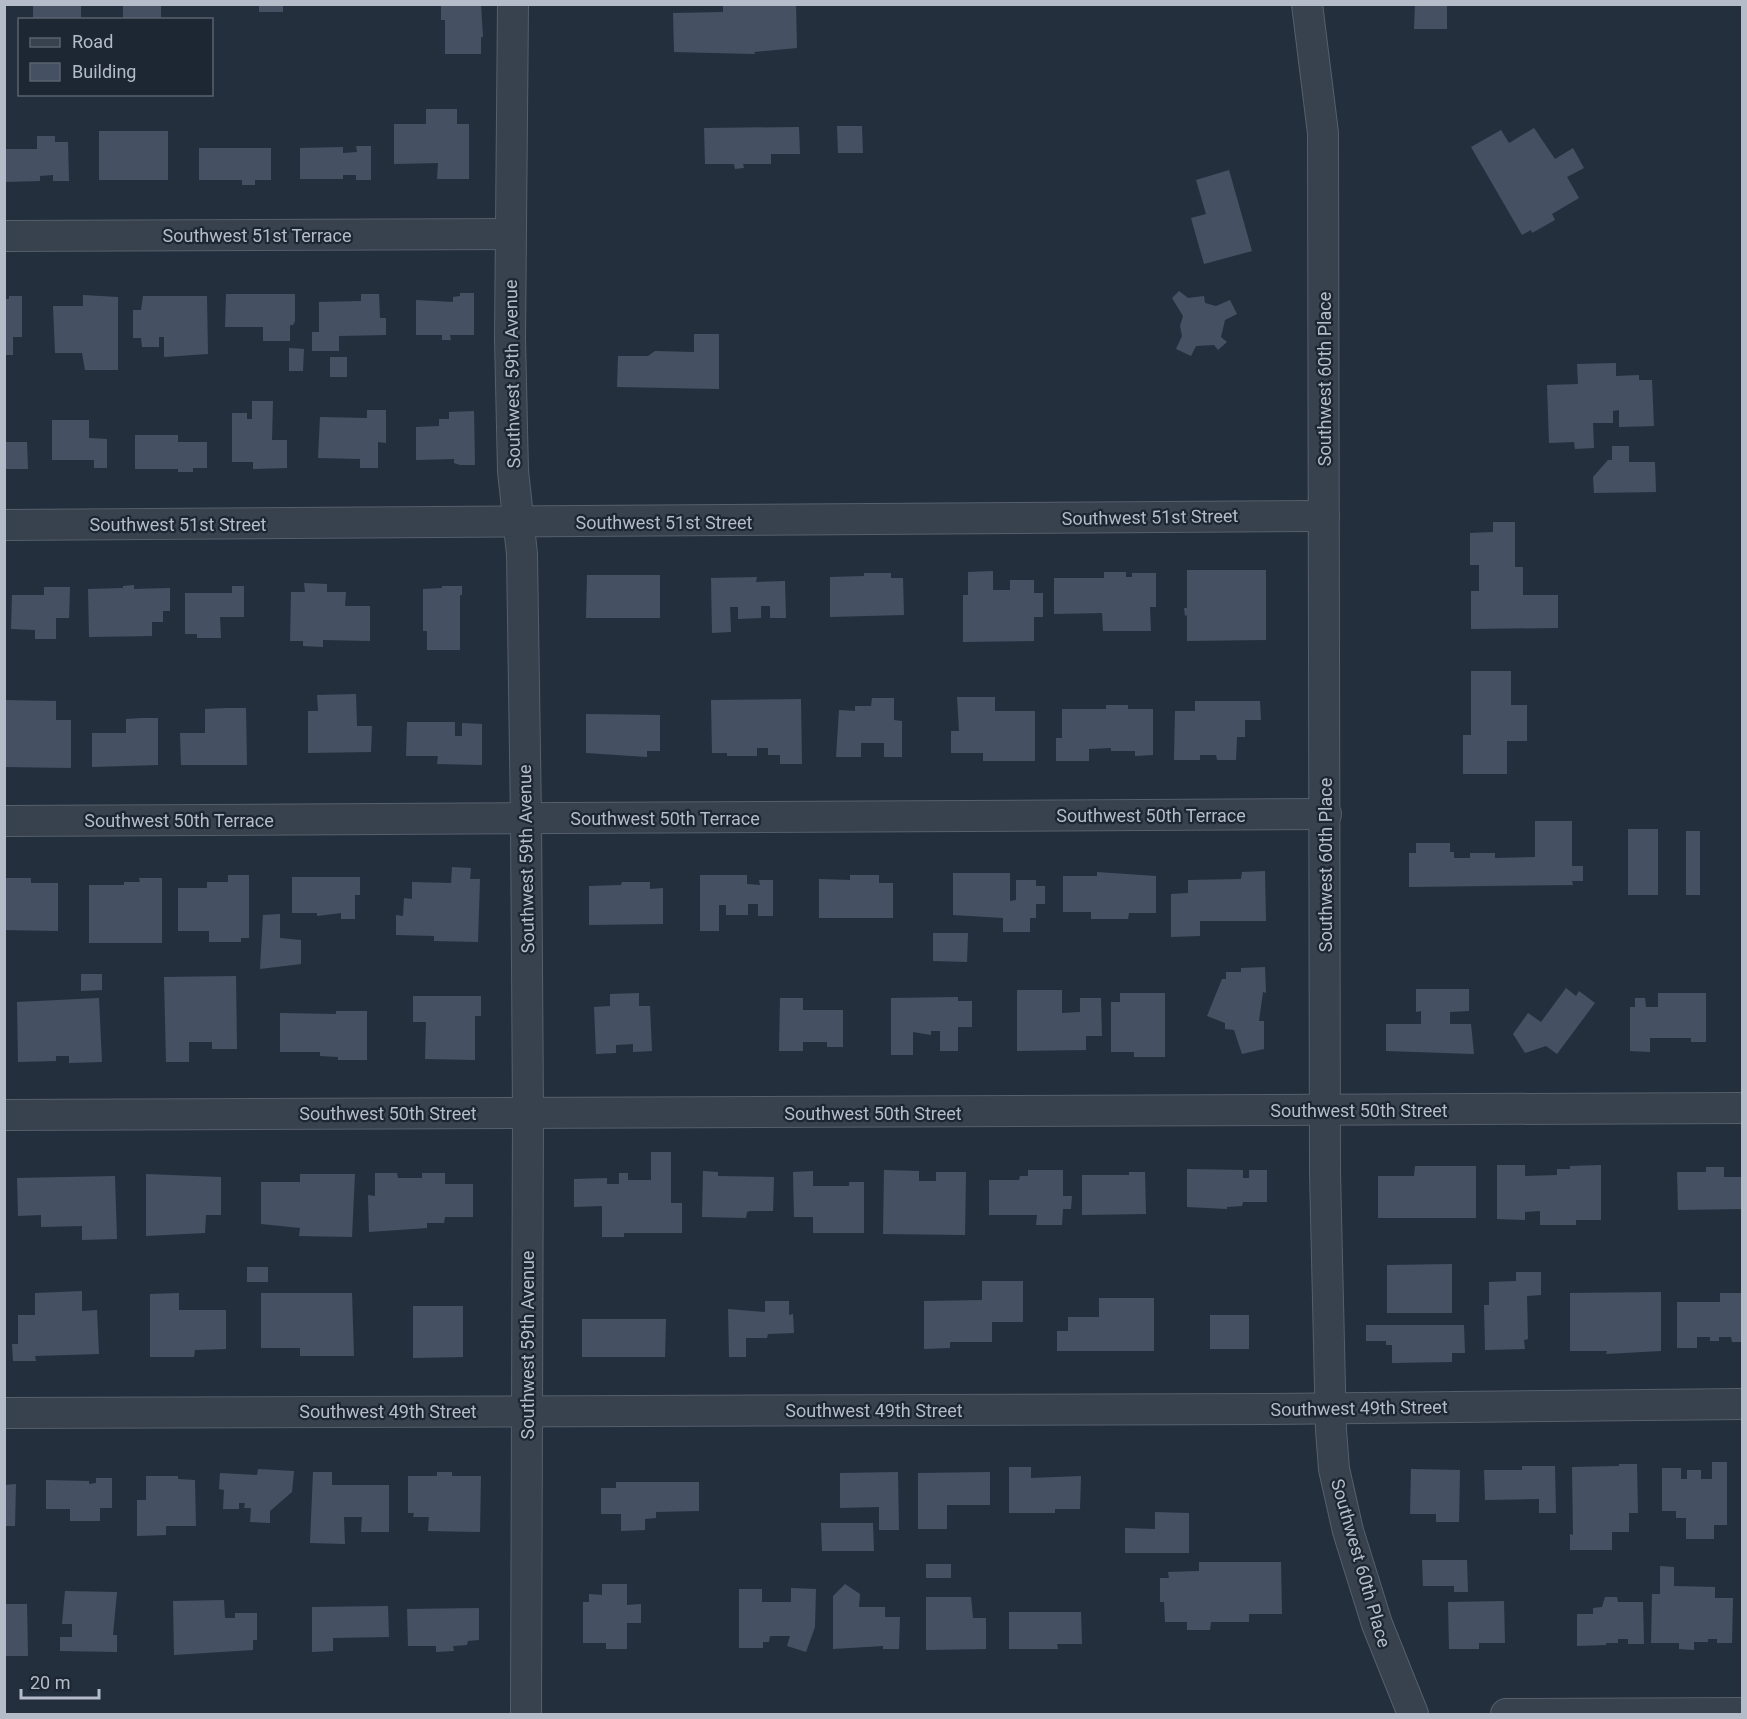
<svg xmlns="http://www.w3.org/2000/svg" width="1747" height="1719" font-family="Roboto,sans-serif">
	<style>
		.building { fill: #455162 }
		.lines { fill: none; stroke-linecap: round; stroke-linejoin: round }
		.minor-casing { stroke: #565f6c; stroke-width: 32 }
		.minor { stroke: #38414e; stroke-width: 30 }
		.labels { text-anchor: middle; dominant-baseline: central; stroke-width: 4.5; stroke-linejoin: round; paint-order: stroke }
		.street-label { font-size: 18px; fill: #b4bcc9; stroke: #1d2633 }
	</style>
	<rect width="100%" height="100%" fill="#242f3e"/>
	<g class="building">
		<path d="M33,4L81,5V19L33,20Z"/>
		<rect x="259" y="4" width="24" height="8"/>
		<path d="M441,4H481L483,37H481V54H445V20H441Z"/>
		<path d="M723,4H796L797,48L754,52L755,54L674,52L673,13L723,12Z"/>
		<path d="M1415,4H1447V29H1414Z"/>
		<path d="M123,5H161V20L123,19Z"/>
		<path d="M426,109H457V124H469V179H437L438,163L394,164V124H426Z"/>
		<path d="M837,126H862L863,153H838Z"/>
		<path d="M799,127L800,154H771V164H743L744,168L735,169L734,164H705L704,128Z"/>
		<path d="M1534,128L1555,159L1573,148L1584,168L1567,177L1579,198L1552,214L1555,220L1532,233L1531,230L1522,235L1471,147L1501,130L1509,143Z"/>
		<rect x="99" y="131" width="69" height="49"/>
		<path d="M37,136H55V142H68L69,181H53V175L40,176V181L4,182V149H37Z"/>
		<path d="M356,146H371V180H356V175H343V179H300V148L343,147V153L357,152Z"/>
		<path d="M199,148H271V180H255V185H242V180H199Z"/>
		<path d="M1229,170L1252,251L1204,264L1191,218L1206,214L1196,180Z"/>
		<path d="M1179,291L1188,298L1204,296L1205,303L1216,306L1230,300L1237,314L1225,320L1221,337L1227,342L1218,350L1214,345L1196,346L1191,356L1176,349L1182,336L1180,326L1183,316L1172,298Z"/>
		<path d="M460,293H474V335H450L451,340H442V335H416V300L453,302V297L460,296Z"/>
		<path d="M226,294H295V321L293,325H290V341H263V327H225Z"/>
		<path d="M361,294H379L380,318H386V335L339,336V351H312V332H319V302L361,301Z"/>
		<path d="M83,295L118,297V370H85L82,353H55L53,306H83Z"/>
		<path d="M9,296H22V337H13V355H4V299H9Z"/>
		<path d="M143,296H207L208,354L164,357V337H159V347H142L141,338H133V310H141Z"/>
		<path d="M694,334H719V389L617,387L618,356H648L655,351L694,352Z"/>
		<path d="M289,348L304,349L303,371H289Z"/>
		<rect x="330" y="357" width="17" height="20"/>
		<path d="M1616,363V376L1639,375V380H1652L1654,426L1619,427V410L1613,411V423H1593L1594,448L1575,449L1574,442L1549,443L1547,385L1578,384L1577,364Z"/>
		<path d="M252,401H273L272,440H287V468L253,469V462H232V413H247V419H252Z"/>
		<path d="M367,410H386V443L378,442V468H360V459L318,458L320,417L367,418Z"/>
		<path d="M474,411L475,465H460L454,463V459L416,460V427L439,426V419H449V412Z"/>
		<path d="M52,420H89V438L107,439V468H94V460H52Z"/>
		<path d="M135,435H178V442H207V468H193V472H178V469H135Z"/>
		<path d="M4,442H27L28,469H4Z"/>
		<path d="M1612,446H1629V462H1655L1656,492L1594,493L1593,477L1608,460H1612Z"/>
		<path d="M1493,522H1515V567H1523V595H1558V628L1471,629V591H1479V565H1470V533L1493,532Z"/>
		<path d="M1187,570H1266V640L1187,641V615L1185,616L1184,608H1187Z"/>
		<path d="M993,571V590H1010V580H1034V593H1043V617H1034V641L963,642V595H968V572Z"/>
		<path d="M1104,572H1126V577H1132V573H1156V607H1150L1151,631H1103L1102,613L1054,614V578H1104Z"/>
		<path d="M864,573H891V578H903L904,615L830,617V577L864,576Z"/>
		<path d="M587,575H660V618H586Z"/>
		<path d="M757,577L756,582L785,581L786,618H770V606H761V618L738,619V607H730L731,632L712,633L711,578Z"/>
		<path d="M304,583L327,584V592H346L345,606H370V641L323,640V647L303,646V641H290L291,592H305Z"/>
		<path d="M134,585V589L170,588V611H163V622H152V636L89,637L88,589L123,588V586Z"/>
		<path d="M232,586H244V617H220L221,638H197V634H185V593H232Z"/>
		<path d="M442,586H462V595H460V650H427V631H423V589L442,588Z"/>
		<path d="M44,587H70L69,618H56V639H35V630L11,629L12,595H44Z"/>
		<path d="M1471,671H1511V705H1527V741H1507V774H1463V735H1471Z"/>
		<path d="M356,694L357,726H372L371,752L308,753V711H318L317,695Z"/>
		<path d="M957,697H995V711H1035V761H983V753H951V731H959Z"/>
		<path d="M872,698H894V720L902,721V757H884V743H861V757H836L839,710L855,711V706H871Z"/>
		<path d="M801,699L802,764H780V755H768V748H757V756H727V753H712L711,700Z"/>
		<path d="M4,700L56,701V720H71V768L4,767Z"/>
		<path d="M1195,701H1260L1261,720H1245V737H1237L1236,760H1217L1216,755H1200V760H1174L1175,711H1195Z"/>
		<path d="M1106,705H1128V709H1153V755L1135,756V751H1111V748L1089,749V761H1056V738H1062V709H1106Z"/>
		<path d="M226,708H246L247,765H181L180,733H205V709Z"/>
		<path d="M586,714L660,715V751H647V757L586,753Z"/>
		<path d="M142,718H158V765L92,767V733H126V719Z"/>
		<path d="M407,722H455V736H462V723L482,724V765L437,764L438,756H406Z"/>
		<path d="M1535,821H1572V866H1583V881H1572L1573,885L1409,887V853H1416V843H1450V852H1454V858H1470V853H1495V858L1535,857Z"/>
		<rect x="1628" y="829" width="30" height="66"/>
		<rect x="1686" y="831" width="14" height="64"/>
		<path d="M452,867L471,868L470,879H480L478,942L434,941V936L396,935V915L403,916L404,898L412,899V882L451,883Z"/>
		<path d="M1265,871L1266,921H1200V936L1171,937V894L1188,893V880L1241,879L1242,872Z"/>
		<path d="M1097,872L1156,876V913H1129L1128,919H1091V912H1063V876H1097Z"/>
		<path d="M953,873H1010V901L1016,900V880H1036V886H1045V904H1036V918H1030V932H1003V918L953,915Z"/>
		<path d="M228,875H249V938H241V942H209V931H178V888H207V882H228Z"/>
		<path d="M700,875H747V884L760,885L759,880H773V916H758V904H748V915H726V905H719V931H700Z"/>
		<path d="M850,875H879V883H893V918H819V879L850,880Z"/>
		<path d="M292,877H360V895H355V919H341V913L317,916V913H292Z"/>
		<path d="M6,878H31V883H58V931L4,930Z"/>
		<path d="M139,878H162V943H89V885H124V882H140Z"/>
		<path d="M622,882H650V889L663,888V924L589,925V886L621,885Z"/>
		<path d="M280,914V938L301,940V964L260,969L263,915Z"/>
		<path d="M933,933H968L967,962L933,961Z"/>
		<path d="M1265,967L1266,993L1263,992L1259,1021H1264V1049L1242,1054L1234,1030L1225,1029V1023L1207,1016L1222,979H1226V972H1241V968Z"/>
		<path d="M81,974H102V990L81,991Z"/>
		<path d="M236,976L237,1049H212V1042H189V1062H166L164,977Z"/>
		<path d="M1566,988L1576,996L1579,991L1595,1003L1557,1054L1546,1046L1525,1053L1513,1034L1528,1013L1541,1022Z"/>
		<path d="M1416,989H1469V1011L1450,1012V1024H1471L1474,1054L1386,1051V1024H1421V1011L1416,1012Z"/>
		<path d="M1017,990H1062V1013L1080,1012V998H1101L1102,1036H1086V1050L1017,1051Z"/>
		<path d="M639,993V1006H650L652,1051L633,1052V1044L616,1045V1053L596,1054L594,1007L610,1006V994Z"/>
		<path d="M1120,993H1165V1057H1134V1052H1111V1002H1120Z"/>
		<path d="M1658,993H1706V1042H1691V1038H1650V1052L1630,1051V1007H1635V998H1645L1646,1007H1658Z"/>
		<path d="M413,996H481V1016H475V1060L425,1059L426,1022H413Z"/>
		<path d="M958,997V1001H972V1027H958V1051H940V1031H931V1035L913,1032V1055H891V998Z"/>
		<path d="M99,998L102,1062L69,1063V1056H56V1061L18,1062L17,1002Z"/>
		<path d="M780,998H803V1010H843V1047H827V1042H803V1051H779Z"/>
		<path d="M336,1011H367V1060H338V1057L320,1056V1052H280V1013L336,1014Z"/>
		<path d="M651,1152H671V1203H682V1233H624V1237H602V1206L574,1207V1179L607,1178V1184H619V1173H628V1180H651Z"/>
		<path d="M1497,1165H1525V1176L1557,1175V1169H1570V1166L1601,1165V1220H1576V1225H1540V1211L1525,1212V1220L1497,1219Z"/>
		<path d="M1415,1166H1476V1218H1378V1176H1414Z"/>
		<path d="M1706,1167H1724V1177H1742V1209L1678,1210L1677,1172H1706Z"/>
		<path d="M1187,1169L1243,1170V1178H1249V1170H1267V1202H1243L1242,1206L1227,1207V1209L1187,1207Z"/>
		<path d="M884,1170L919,1171V1181H936V1172H966L965,1235L883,1234Z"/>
		<path d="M1028,1170H1063V1196H1072L1071,1209H1063L1062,1225H1036L1037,1215H989V1180H1019L1020,1176H1028Z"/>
		<path d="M703,1171L718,1172V1176L774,1177L773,1211H750L747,1212L746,1218L702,1217Z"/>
		<path d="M813,1171V1186H849V1182H864V1233H813V1217H794L793,1172Z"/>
		<path d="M1129,1172H1145L1146,1214L1082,1215V1175H1129Z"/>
		<path d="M375,1173H397L398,1178H422V1173H445V1184H473V1217H445L444,1223H427V1228L369,1232L368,1195L375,1196Z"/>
		<path d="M146,1174L221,1177V1215H206L205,1233L146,1236Z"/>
		<path d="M300,1174H355L352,1237L299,1236L300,1228L261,1224V1182H300Z"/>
		<path d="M115,1176L117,1239L82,1240V1226L41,1227V1215L18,1216L17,1178Z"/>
		<path d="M1452,1264V1313H1387V1265Z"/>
		<rect x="247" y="1267" width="21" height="15"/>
		<path d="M1516,1272H1541V1295L1527,1296L1528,1339L1524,1340L1525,1349L1485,1350L1484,1305H1489V1282L1516,1281Z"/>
		<path d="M982,1281H1023V1322H992V1342H950V1348L924,1349V1301L982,1300Z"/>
		<path d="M82,1291V1311L97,1310L99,1354L35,1356L36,1361H13L12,1344H18V1315H35V1293Z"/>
		<path d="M1661,1292V1351L1606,1354L1607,1351H1570V1293Z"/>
		<path d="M179,1293V1310H226V1349L195,1350L194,1357H150V1294Z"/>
		<path d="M261,1293H352L354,1356H300V1348H261Z"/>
		<path d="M1720,1293H1742V1342H1732L1731,1337H1719V1341H1710V1337H1697V1348H1677V1302H1720Z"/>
		<path d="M1099,1298H1154V1351H1057V1331H1068V1317H1099Z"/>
		<path d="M765,1301H789V1315L793,1314L794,1333L768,1334L767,1338H746V1357H729L728,1309L765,1312Z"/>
		<path d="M413,1306H463V1357L413,1358Z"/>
		<rect x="1210" y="1315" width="39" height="34"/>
		<path d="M582,1319H666L665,1357H582Z"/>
		<path d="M1366,1325H1464L1465,1353H1452V1362L1392,1363V1345H1386V1341H1366Z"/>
		<path d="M1712,1462H1727V1525H1714V1539H1686V1518H1676V1511H1662V1468H1681V1479H1687V1470H1701V1479H1712Z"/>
		<path d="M1619,1464H1637L1638,1513H1629V1532H1612V1550H1570V1534L1573,1535L1572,1467L1619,1466Z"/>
		<path d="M1522,1466H1555L1556,1513H1539V1499L1485,1500L1484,1470H1522Z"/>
		<path d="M1009,1467H1031V1478L1081,1476L1080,1509H1055V1513H1009Z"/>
		<path d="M258,1469L294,1471L292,1492L270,1511V1523L250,1522L251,1508H244L245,1503H239V1509H223L224,1490L219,1489L220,1473L257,1475Z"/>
		<path d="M1411,1469L1460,1470L1459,1522H1436V1514H1410Z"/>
		<path d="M313,1472H332V1485H389V1532H361L362,1517H344L345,1544L310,1543Z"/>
		<path d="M437,1472H452V1476H481L480,1532L428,1531L429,1517H413L414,1513H408V1476H437Z"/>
		<path d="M898,1472L899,1530H879V1507L840,1508V1473Z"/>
		<path d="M990,1472V1505H947V1529H918V1473Z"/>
		<path d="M146,1476H178V1479L195,1480L196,1526H166V1535L137,1536V1500H146Z"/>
		<path d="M96,1478H112V1508H100V1521H70V1509H46V1480L89,1481V1484L96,1483Z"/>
		<path d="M616,1482H699V1511L656,1512V1518L645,1519V1530L621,1531V1514H601V1488H616Z"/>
		<path d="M16,1484L15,1526H4V1485Z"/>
		<path d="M1155,1512L1189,1513V1553H1125V1528L1155,1529Z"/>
		<path d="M821,1523H873L874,1551H822Z"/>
		<path d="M1422,1560H1467L1468,1592H1454V1586H1423Z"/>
		<path d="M1199,1562H1281L1282,1614H1249V1622H1211L1210,1630H1187V1622H1165L1164,1602H1160V1578H1169L1168,1572L1199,1571Z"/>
		<rect x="926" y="1564" width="25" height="14"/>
		<path d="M1660,1566L1674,1567V1586L1715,1587V1598H1733L1732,1643H1717V1639H1708V1642H1694V1650L1679,1649V1643H1651L1652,1594H1660Z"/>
		<path d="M602,1584H627V1605L641,1604V1623H627V1649H606V1643H583V1602H589V1594L602,1595Z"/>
		<path d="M845,1584L860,1594L859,1607H885V1617H900L899,1649H883V1646L833,1649V1596Z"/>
		<path d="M791,1588L816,1589L815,1627L806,1652L787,1646L790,1636H770L769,1642H763V1648H739V1589H762V1602H791Z"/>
		<path d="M65,1591L117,1592L113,1635H117V1652L60,1651V1637H72V1624H62Z"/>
		<path d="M926,1597H971L973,1618H986V1649L926,1650Z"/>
		<path d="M1605,1597H1617L1618,1602H1643L1644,1644H1628V1639H1618V1643H1606V1645L1577,1646V1614H1593V1608L1602,1607Z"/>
		<path d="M224,1600L225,1618H235V1613H257V1640H253V1650L174,1655L173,1601Z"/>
		<path d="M1504,1601L1505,1643H1479V1649H1449L1448,1602Z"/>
		<path d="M4,1604H27L28,1656H4Z"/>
		<path d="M388,1606L389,1637L333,1638V1651L312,1652V1607Z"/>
		<path d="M479,1608V1640L468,1641L467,1645L453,1646L454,1651L436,1652V1646H408L407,1609Z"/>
		<path d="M1009,1612H1081L1082,1644H1057L1058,1649H1009Z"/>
	</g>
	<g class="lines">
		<defs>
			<g id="minor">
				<path d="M513,4L510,339L513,471L522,554L526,819L528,1114L526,1714"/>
				<path d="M1307,4L1323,133L1325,1172L1331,1430L1334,1469L1348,1531L1377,1624L1413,1714"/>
				<path d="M4,236L510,234"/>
				<path d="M4,525L1324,516"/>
				<path d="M4,821L1326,814"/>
				<path d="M4,1115L1742,1108"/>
				<path d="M4,1413L1268,1409L1742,1404"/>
				<path d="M1506,1714L1742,1713"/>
			</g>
		</defs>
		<use href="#minor" class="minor-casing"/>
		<use href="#minor" class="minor"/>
	</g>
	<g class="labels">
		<g class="street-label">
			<text x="257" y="235">Southwest 51st Terrace</text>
			<text transform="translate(512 374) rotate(-91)">Southwest 59th Avenue</text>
			<text transform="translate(1324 379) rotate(-90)">Southwest 60th Place</text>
			<text transform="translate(1150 517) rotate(-1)">Southwest 51st Street</text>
			<text x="664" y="522">Southwest 51st Street</text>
			<text x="178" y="524">Southwest 51st Street</text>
			<text x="1151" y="815">Southwest 50th Terrace</text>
			<text x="665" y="818">Southwest 50th Terrace</text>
			<text x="179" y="820">Southwest 50th Terrace</text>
			<text transform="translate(526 859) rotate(-91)">Southwest 59th Avenue</text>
			<text transform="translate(1325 865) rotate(-90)">Southwest 60th Place</text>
			<text x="1359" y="1110">Southwest 50th Street</text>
			<text x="388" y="1113">Southwest 50th Street</text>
			<text x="873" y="1113">Southwest 50th Street</text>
			<text transform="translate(527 1345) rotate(-90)">Southwest 59th Avenue</text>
			<text transform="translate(1359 1408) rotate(-1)">Southwest 49th Street</text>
			<text x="874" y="1410">Southwest 49th Street</text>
			<text x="388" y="1411">Southwest 49th Street</text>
			<text transform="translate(1361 1563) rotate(74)">Southwest 60th Place</text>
		</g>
	</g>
	<rect width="1747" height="1719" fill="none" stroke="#b4bcc9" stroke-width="12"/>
	<rect x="18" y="18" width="195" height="78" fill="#1d2633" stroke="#59626f" stroke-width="1.5"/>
	<rect x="30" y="38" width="30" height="9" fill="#38414e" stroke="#59626f" stroke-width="1.5"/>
	<text x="72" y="48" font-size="18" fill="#b4bcc9">Road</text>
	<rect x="30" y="63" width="30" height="18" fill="#455162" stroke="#59626f" stroke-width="1.5"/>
	<text x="72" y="78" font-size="18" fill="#b4bcc9">Building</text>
	<path d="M21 1689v9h78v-9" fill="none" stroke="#b4bcc9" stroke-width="3"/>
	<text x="30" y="1689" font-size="18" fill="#b4bcc9" stroke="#1d2633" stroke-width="4.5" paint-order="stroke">20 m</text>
</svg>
